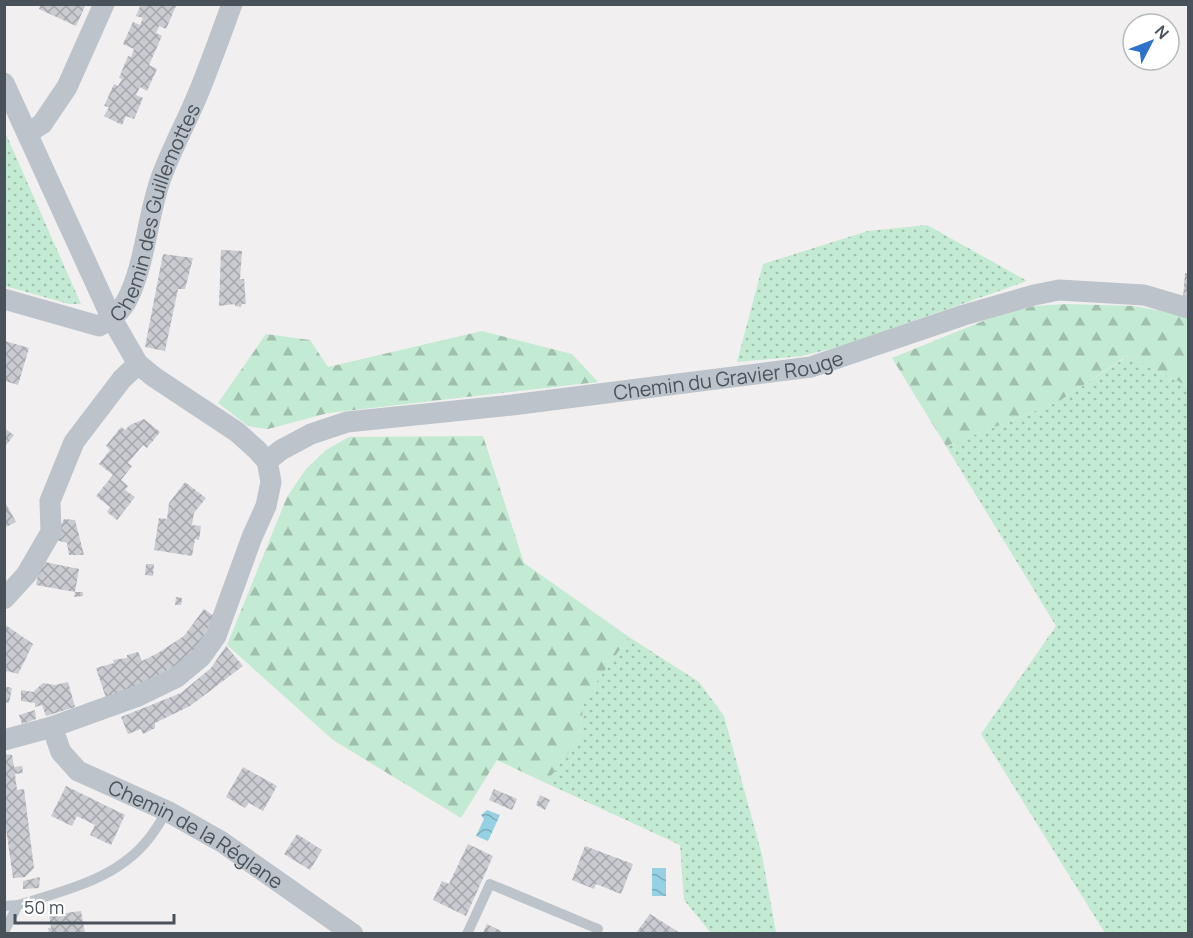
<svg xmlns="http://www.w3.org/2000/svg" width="1193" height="938" font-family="Manrope,sans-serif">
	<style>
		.grass { fill: url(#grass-dots) }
		.forest { fill: url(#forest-firs) }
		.water { fill: url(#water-waves) }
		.building { fill: url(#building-cross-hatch) }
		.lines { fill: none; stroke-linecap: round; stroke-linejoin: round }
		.lane { stroke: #bcc3ca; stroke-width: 10 }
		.street { stroke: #bcc3ca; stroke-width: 21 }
		.labels { text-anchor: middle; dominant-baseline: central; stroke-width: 6; stroke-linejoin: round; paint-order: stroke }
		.street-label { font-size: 20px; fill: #49525a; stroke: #fff }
	</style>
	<defs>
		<pattern id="grass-dots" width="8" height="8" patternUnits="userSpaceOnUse" patternTransform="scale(1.5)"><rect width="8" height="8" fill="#c3ead2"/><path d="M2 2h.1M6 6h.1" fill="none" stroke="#a0c0ad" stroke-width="1.8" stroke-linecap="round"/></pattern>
		<pattern id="forest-firs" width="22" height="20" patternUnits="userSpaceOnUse" patternTransform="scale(1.5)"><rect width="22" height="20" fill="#c3ead2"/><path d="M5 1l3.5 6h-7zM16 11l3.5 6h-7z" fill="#a0c0ad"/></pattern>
		<pattern id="water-waves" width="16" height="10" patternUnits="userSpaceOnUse" patternTransform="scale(1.5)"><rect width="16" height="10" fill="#95d1e2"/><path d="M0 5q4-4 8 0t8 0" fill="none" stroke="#7cacba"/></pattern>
		<pattern id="building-cross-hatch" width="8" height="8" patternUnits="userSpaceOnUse" patternTransform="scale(1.5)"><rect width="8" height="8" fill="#c9cbd1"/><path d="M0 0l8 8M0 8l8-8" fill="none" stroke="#a5a7ad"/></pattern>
	</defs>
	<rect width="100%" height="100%" fill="#f1efef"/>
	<g class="grass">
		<path d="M5,132L81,304H69L5,286Z"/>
		<path d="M927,225L1027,281L845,345L802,356L737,362L763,264L868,231Z"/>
		<path d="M1128,356L1188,386V933H1105L981,734L1056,626L946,446L1058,402Z"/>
		<path d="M629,637L699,682L724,716L762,855L776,933H711L684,900L680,845L546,783L580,737L584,699Z"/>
	</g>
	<g class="forest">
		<path d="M1068,304L1134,306L1188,316V386L1127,356L1058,402L946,446L892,358L993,317L1034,306Z"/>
		<path d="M482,331L572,354L598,382L328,413L268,429L248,426L218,403L266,334L310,340L328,367Z"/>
		<path d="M483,436L524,563L629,637L584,699L580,737L546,783L497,760L461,818L333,740L227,645L287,497L306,469L326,450L349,437Z"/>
	</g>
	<g class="water">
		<path d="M487,810L500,815L488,841L476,836L484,819L481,815Z"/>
		<rect x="652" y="868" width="14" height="28"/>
	</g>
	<g class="building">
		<path d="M41,4H86L76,26L39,9Z"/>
		<path d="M141,4L176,6L166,29L159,26L156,33L162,36L149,65L157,69L147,91L140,87L136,95L143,98L134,119L126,116L122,125L104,116L109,107L104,106L114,84L118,86L122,79L119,78L128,56L131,57L134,49L123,44L133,22L140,25L143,18L136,16Z"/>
		<path d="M221,250L242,251L240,279H244L246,304H242L241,307L235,306V304L219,306Z"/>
		<path d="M163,254L193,258L185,289H178L165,351L145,347Z"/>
		<path d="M1185,273L1188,274V300L1183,298Z"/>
		<path d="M5,341L29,348L18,385L5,381Z"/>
		<path d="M144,419L160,432L147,448L143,445L128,463L132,466L121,480L128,486L125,490L135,497L117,520L107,512L110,507L96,496L113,475L99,464L110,450L106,446L121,427L125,430L130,425Z"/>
		<path d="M4,428L14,435L4,448Z"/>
		<path d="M185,482L206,498L194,513L192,525L201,526L199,540L195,539L192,556L154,550L159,518L167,519L169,503Z"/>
		<path d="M4,500L16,522L4,528Z"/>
		<path d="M64,519L75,520L84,555H69L67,543L53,539Z"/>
		<path d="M40,561L79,569L75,592L36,585Z"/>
		<path d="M146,564H154L153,576L145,575Z"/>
		<path d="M75,592H83V596L74,597Z"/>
		<path d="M176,597L182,598L181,605H175Z"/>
		<path d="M204,609L214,616L193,657L107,701L96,668L114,663L113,660L127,658V655L138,652L142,661L158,653L184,636Z"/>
		<path d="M4,624L33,644L18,674L7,671L4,677Z"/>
		<path d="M226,646L243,666L190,706L155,723V728L143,734L141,729L128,734L121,717L181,693L211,668Z"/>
		<path d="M68,682L75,707L46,716L42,705L35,707V703L21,701V690L33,692L43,683L55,685Z"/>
		<path d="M4,686L12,688L9,703L4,702Z"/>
		<path d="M35,710L36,719L22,724L19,715Z"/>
		<path d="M4,754L12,755L14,767L22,766L23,773L15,774L17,790L24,789L34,868L25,877L13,878L4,814Z"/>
		<path d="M243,767L277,786L263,811L249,803L245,808L226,797Z"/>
		<path d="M66,786L125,815L111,845L90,835L95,825L77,816L72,826L51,816Z"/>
		<path d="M494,789L517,799L512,810L489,800Z"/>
		<path d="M540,795L550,800L545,810L536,805Z"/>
		<path d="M297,834L322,850L310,870L284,854Z"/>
		<path d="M468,844L493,856L466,916L433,900L442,881L449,884Z"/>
		<path d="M585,846L633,864L621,894L596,884L594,889L572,880Z"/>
		<path d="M40,877L39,888L23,889V881Z"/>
		<path d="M81,911L85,933H49L48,928H51L49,915Z"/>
		<path d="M650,914L680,933H636Z"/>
		<path d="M487,924L501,931L500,933H483Z"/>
	</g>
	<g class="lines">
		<g class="lane">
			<path d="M4,906L18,905"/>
			<path d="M4,932L18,905C63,891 114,880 146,842C154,833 161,821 167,811"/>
			<path d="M467,934L490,884L598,929"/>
		</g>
		<g class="street">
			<path d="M4,83L112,319L138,364L154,377L237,432L257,450L267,461L271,482L266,506L252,537L216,636L201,657L177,677L138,696L52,727L4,740"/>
			<path d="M28,133L42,124L67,87L104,4"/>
			<path id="s1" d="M4,299L99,326C112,319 122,311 128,298C146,261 147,217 161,178C171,150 186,123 198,94C210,65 221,34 232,4"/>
			<path id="s2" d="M267,461L281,450L311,434L347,422L512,405L811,367L964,315L1034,295L1059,290L1144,295L1188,308"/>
			<path d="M4,599L26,575L51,532L50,501L74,442L122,379L138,364"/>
			<path id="s3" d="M52,727L61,752L78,771L167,811L222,842L353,934"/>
		</g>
	</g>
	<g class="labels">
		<g class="street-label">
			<text stroke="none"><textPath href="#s1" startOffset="230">Chemin des Guillemottes</textPath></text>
			<text stroke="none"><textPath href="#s2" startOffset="474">Chemin du Gravier Rouge</textPath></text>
			<text stroke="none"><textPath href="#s3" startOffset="186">Chemin de la Réglane</textPath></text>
		</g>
	</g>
	<rect width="1193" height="938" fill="none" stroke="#49525a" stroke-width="12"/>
	<g transform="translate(1151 42) rotate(48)"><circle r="28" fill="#ffffff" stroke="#b6babd" stroke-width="1.5"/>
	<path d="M0-4.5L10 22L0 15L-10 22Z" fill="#2e71cd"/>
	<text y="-9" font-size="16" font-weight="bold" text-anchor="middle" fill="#49525a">N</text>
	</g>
	<path d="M15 914v9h159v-9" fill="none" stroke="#49525a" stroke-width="3"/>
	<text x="24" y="914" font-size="18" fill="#49525a" stroke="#ffffff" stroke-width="4.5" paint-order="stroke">50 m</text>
</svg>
